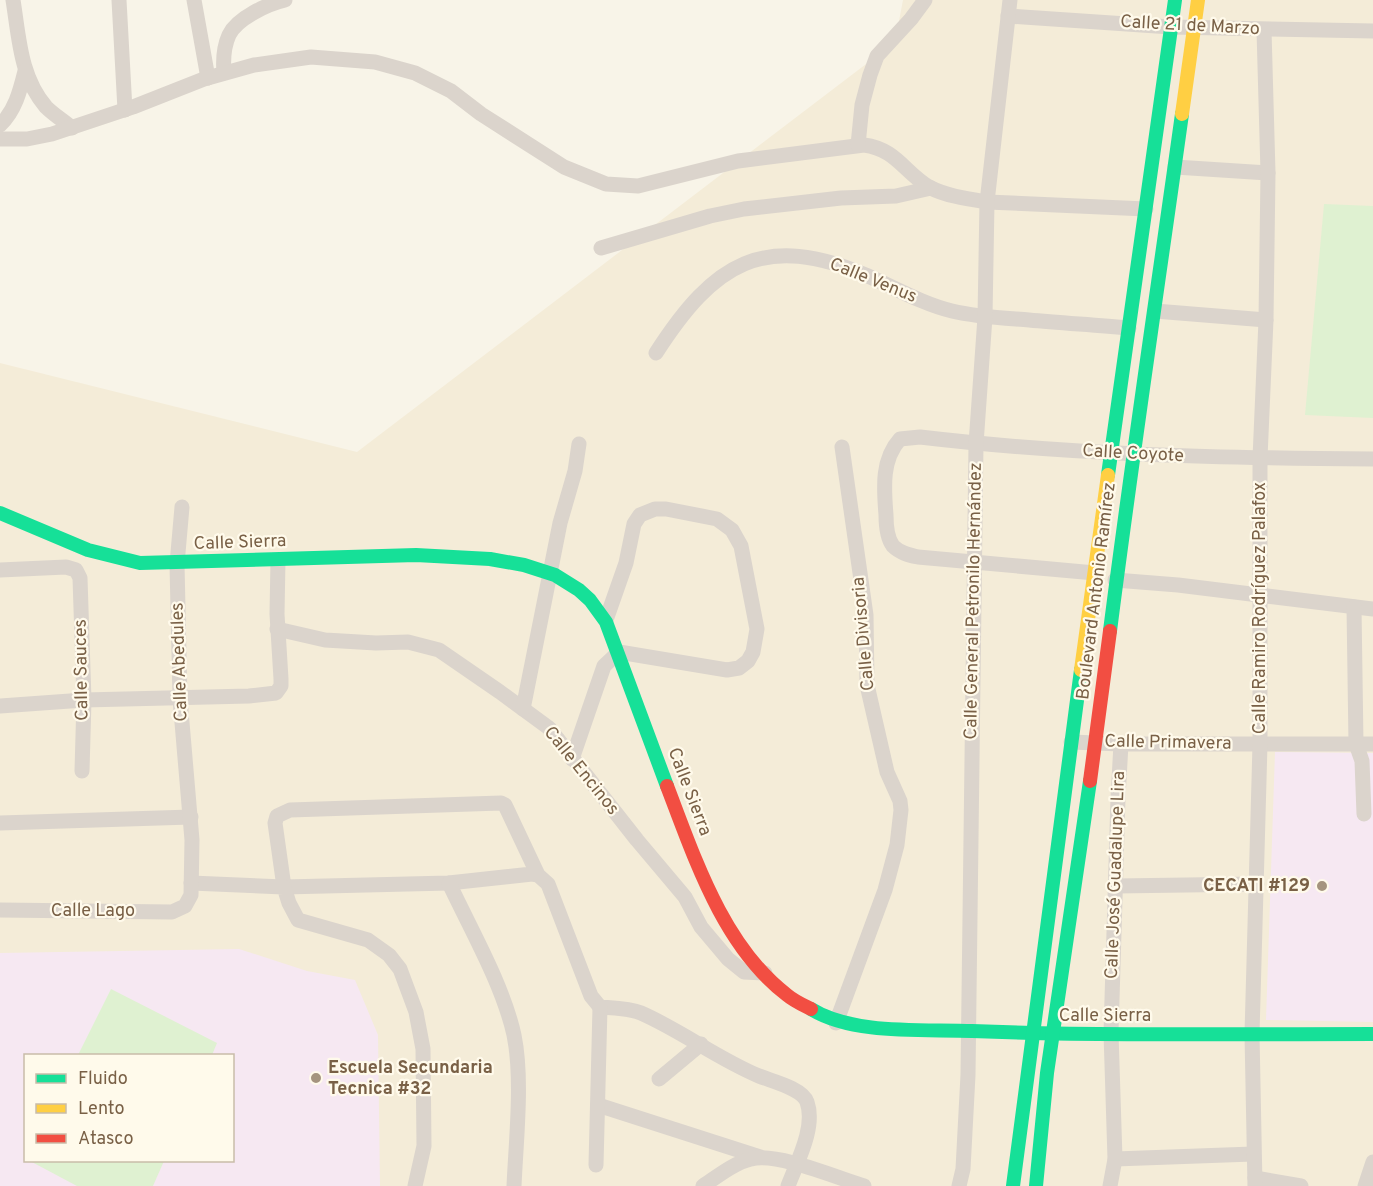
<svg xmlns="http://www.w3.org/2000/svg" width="1373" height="1186" font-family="Overpass,sans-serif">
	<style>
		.residential { fill: #f4ecd8; fill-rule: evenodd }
		.education { fill: #f6e8f2; fill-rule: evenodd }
		.green { fill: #dff1d1 }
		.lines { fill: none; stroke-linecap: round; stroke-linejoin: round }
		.street { stroke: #dbd4cc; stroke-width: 15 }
		.fast { stroke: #16e098; stroke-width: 14 }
		.slow { stroke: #ffcf43; stroke-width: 14 }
		.jam { stroke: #f24e42; stroke-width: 14 }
		.poi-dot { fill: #a5947f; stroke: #fffaeb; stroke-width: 2 }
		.labels { text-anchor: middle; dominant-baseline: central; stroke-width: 4.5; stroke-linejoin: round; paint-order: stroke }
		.street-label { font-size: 18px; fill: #796046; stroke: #fffaeb }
		.poi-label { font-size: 18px; font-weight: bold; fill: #796046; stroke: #fffaeb; text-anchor: end }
	</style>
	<rect width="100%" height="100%" fill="#f8f4e8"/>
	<path class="residential" d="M903,0H1373V1186H0V363L357,452L895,42ZM26,1056H232V1160H26Z"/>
	<g class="education">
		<path d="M1275,752L1373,753V1022L1266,1020Z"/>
		<path d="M239,949L307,971L355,980L378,1035L380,1186H0V953ZM26,1056H232V1160H26Z"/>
	</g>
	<g class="green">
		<path d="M1324,204L1373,206V418L1305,415Z"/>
		<path d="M111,989L217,1043L212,1055H78Z"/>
		<path d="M30,1161H164L153,1186H77Z"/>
	</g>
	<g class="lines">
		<g class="street">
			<path d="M13,0C19,37 20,77 46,107C54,115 64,121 72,128"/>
			<path d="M119,0L125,110"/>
			<path d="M194,0L208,78"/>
			<path d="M1008,16L1171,27L1373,31"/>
			<path d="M224,73C223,61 224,46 229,35C237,18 268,4 285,0"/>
			<path d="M0,125C15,111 20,91 25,71"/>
			<path d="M0,139H27L52,134L133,107L204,79L254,65L311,57L375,62L415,73L451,91L481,114L564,167L606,184L638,186L738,161L864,145C896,149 904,172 929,187C946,196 968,199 987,202L1146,209"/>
			<path d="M858,145L862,105L870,75L877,56L911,19L925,0"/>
			<path d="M1175,167L1268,173"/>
			<path d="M601,248L710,216L744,209L841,198L896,196L931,188"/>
			<path d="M1155,311L1266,320"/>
			<path d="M656,353C714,263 763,231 868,276C895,288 923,304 952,311C977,317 1003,318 1029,320C1062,323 1096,325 1129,328"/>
			<path d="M0,570L66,567L76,570L80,578L84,700L82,771"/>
			<path d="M1095,573L918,557C909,555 900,553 893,546C887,538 886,524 886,515C884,489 881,460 900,439L920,437C1072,455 1220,458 1373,459"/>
			<path d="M1115,580L1178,585L1373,609"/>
			<path d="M1354,607L1356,744L1362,761L1364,814"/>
			<path d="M277,629L325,640L376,643L408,642L439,650L500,692L549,728L637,840L685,897L701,927L728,959L744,972L765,973"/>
			<path d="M0,706L84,700L249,696L276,693L281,686V679L277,614L278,560"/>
			<path d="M523,709L560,523L575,471L579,444"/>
			<path d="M1071,742L1121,744H1373"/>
			<path d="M572,759L604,666L619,652L727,670L739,668L748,661L753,652L757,629L741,546L732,530L717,519L666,509H655L640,515L634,524L626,563L606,620"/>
			<path d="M0,823L191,817"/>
			<path d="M538,875L532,874L449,883L284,887L275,823L277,816L290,810L501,803L505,805L538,875L548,884L591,996L600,1007C613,1008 629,1008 641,1013C682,1031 718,1059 759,1076C771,1081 802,1088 807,1102C816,1127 797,1162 788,1186"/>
			<path d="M191,883L284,887L289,903L298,920L368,940L389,955L400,969L416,1012L423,1049L424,1146L415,1186"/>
			<path d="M449,883C471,930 503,985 514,1035C523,1079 516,1140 514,1186"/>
			<path d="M1116,886L1257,884"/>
			<path d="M0,910L172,912L185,906L191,895L192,840L180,699L177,564L182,507"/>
			<path d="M836,1023L885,890L897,845L901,810L900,801L887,772L867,685L866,615L842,447"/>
			<path d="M659,1079L701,1044"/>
			<path d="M598,1105L760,1157"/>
			<path d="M1115,1159L1253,1154"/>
			<path d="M596,1165L600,1007"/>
			<path d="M1255,1178L1301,1186"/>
			<path d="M703,1186C718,1176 734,1163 751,1159C776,1152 838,1178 864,1186"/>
			<path d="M959,1186L963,1169L968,1075L976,444L985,317L987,202L1010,0"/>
			<path d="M1110,1186L1115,1159L1111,1033L1118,798L1121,744"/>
			<path d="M1255,1186L1252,1034L1260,744V458L1266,320L1268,173L1264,30"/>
			<path d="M1365,1186L1373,1162"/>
		</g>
		<g class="fast">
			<path d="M1108,475L1175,0"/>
			<path d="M0,513L88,550L140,563L416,555L490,559L524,565L555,575L579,590L590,600L606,622L667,786"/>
			<path d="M1110,631C1132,458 1158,286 1182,114"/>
			<path d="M811,1009C853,1035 922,1029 972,1031C1105,1036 1239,1034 1373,1034"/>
			<path d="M1013,1186L1081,670"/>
			<path d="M1036,1186L1047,1073L1090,781"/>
		</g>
		<g class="slow">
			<path d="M1182,114L1198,0"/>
			<path d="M1081,670L1108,475"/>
		</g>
		<g class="jam">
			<path d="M1090,781L1110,631"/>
			<path d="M667,786C695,859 723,946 787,995C794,1001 803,1005 811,1009"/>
		</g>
	</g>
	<g class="poi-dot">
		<circle cx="1322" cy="886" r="6"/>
		<circle cx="316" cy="1078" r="6"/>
	</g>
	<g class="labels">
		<g class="street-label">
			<text transform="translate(1190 26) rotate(3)">Calle 21 de Marzo</text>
			<text transform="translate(873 281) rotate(22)">Calle Venus</text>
			<text transform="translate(1133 454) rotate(3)">Calle Coyote</text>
			<text transform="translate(240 543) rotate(-2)">Calle Sierra</text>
			<text transform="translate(1097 591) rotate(-83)">Boulevard Antonio Ramírez</text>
			<text transform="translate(974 601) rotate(-89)">Calle General Petronilo Hernández</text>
			<text transform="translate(1260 608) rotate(-90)">Calle Ramiro Rodríguez Palafox</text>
			<text transform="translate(864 634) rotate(-95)">Calle Divisoria</text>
			<text transform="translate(180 662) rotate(-92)">Calle Abedules</text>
			<text transform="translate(82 670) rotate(-91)">Calle Sauces</text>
			<text transform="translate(1168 743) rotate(1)">Calle Primavera</text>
			<text transform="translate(581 771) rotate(51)">Calle Encinos</text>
			<text transform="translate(689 792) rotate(69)">Calle Sierra</text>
			<text transform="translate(1116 875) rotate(-88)">Calle José Guadalupe Lira</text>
			<text x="93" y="911">Calle Lago</text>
			<text x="1105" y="1016">Calle Sierra</text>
		</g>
		<g class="poi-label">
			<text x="1310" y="886">CECATI #129</text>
			<text x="328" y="1068" text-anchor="start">Escuela Secundaria<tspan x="328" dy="21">Tecnica #32</tspan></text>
		</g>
	</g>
	<rect x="24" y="1054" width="210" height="108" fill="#fffaeb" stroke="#c9bca9" stroke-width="1.5"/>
	<rect x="36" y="1074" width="30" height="9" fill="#16e098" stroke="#c9bca9" stroke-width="1.5"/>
	<text x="78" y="1084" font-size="18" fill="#796046">Fluido</text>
	<rect x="36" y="1104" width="30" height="9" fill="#ffcf43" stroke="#c9bca9" stroke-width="1.5"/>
	<text x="78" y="1114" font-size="18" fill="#796046">Lento</text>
	<rect x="36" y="1134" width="30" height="9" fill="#f24e42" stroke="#c9bca9" stroke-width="1.5"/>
	<text x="78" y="1144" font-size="18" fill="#796046">Atasco</text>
</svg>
